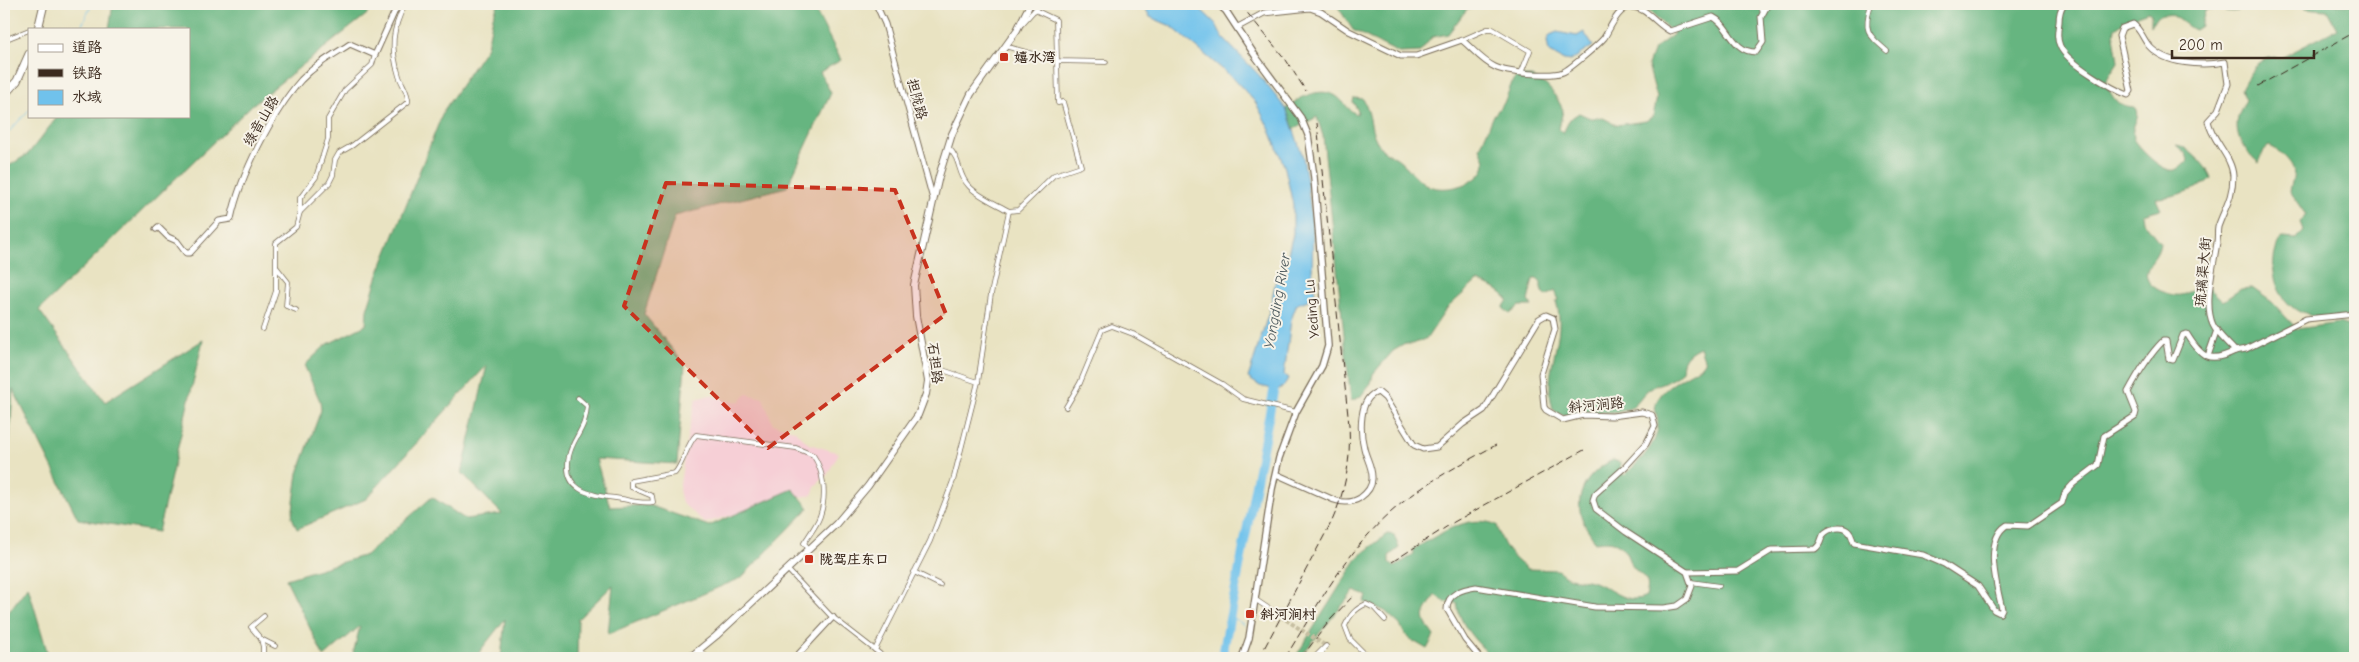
<svg xmlns="http://www.w3.org/2000/svg" width="2359" height="662" font-family="'Comic Neue','LXGW WenKai TC',sans-serif">
	<style>
		.built { fill: #f6cfd6 }
		.forest { fill: #66b580; stroke: #50704f }
		.water { fill: #70c2ec; stroke: #567685 }
		.lines { fill: none; stroke-linecap: round; stroke-linejoin: round }
		.stream { stroke: #70c2ec; stroke-width: 1 }
		.river { stroke: #70c2ec; stroke-width: 9 }
		.minor-tunnel { stroke: #c6bea1; stroke-width: 4; stroke-dasharray: 4 2; stroke-linecap: butt }
		.minor-casing { stroke: #786b57; stroke-width: 5.5 }
		.tertiary-casing { stroke: #786b57; stroke-width: 7 }
		.secondary-casing { stroke: #786b57; stroke-width: 8 }
		.primary-casing { stroke: #786b57; stroke-width: 8 }
		.trunk-casing { stroke: #786b57; stroke-width: 9 }
		.minor { stroke: #fff; stroke-width: 4 }
		.tertiary { stroke: #fff; stroke-width: 5 }
		.secondary { stroke: #fff; stroke-width: 5.5 }
		.primary { stroke: #fff; stroke-width: 6 }
		.trunk { stroke: #fff; stroke-width: 7 }
		.rail { stroke: #3b2a1e; stroke-width: 1; stroke-dasharray: 8 4; stroke-linecap: butt }
		.marked { fill: #c8321e; fill-opacity: 0.2; stroke: #c8321e; stroke-width: 4; stroke-dasharray: 10 6; stroke-linejoin: round }
		.poi-dot { fill: #c8321e; stroke: #f7f3e8; stroke-width: 2 }
		.labels { text-anchor: middle; dominant-baseline: central; stroke-width: 4; stroke-linejoin: round; paint-order: stroke }
		.poi-label { font-size: 14px; font-weight: bold; fill: #3b2a1e; stroke: #f7f3e8; text-anchor: start }
		.street-label { font-size: 14px; fill: #3b2a1e; stroke: #f7f3e8 }
		.water-label { font-size: 15px; font-style: italic; fill: #4b585c; stroke: #f7f3e8 }
	</style>
	<rect width="100%" height="100%" fill="#f7f3e8"/>
	<filter id="ink" filterUnits="userSpaceOnUse"><feTurbulence type="fractalNoise" baseFrequency=".02" numOctaves="2"/><feDisplacementMap in="SourceGraphic" scale="10" xChannelSelector="R" yChannelSelector="G"/><feConvolveMatrix kernelMatrix="1 2 1 2 8 2 1 2 1" color-interpolation-filters="sRGB"/></filter>
	<filter id="wash" filterUnits="userSpaceOnUse"><feTurbulence type="fractalNoise" baseFrequency=".0096" numOctaves="4" result="noise"/><feDisplacementMap in="SourceGraphic" scale="20" xChannelSelector="R" yChannelSelector="G"/><feGaussianBlur stdDeviation="1.12" result="paint"/><feColorMatrix in="noise" values="0 0 0 0 0 0 0 0 0 0 0 0 0 0 0 0 0 1.4 0 .05"/><feComposite in="paint" operator="in"/></filter>
	<g filter="url(#wash)">
		<rect width="100%" height="100%" fill="#e9e3c2"/>
		<path class="built" d="M747,394L763,398L773,424L794,430L809,444L839,453L827,475L816,485L812,495L784,500L705,523L682,503L679,490L688,433L696,399L710,395L732,402L740,401Z"/>
		<g class="forest">
			<path d="M113,4H380L252,105L39,310L105,402L203,340L158,532L78,519L13,389L4,531V169L28,154L58,116H189V29H109Z"/>
			<path d="M498,4H812L841,60L820,72L831,93L787,187L675,216L644,314L685,365L677,464L596,459L610,507L648,505L709,526L793,489L809,508L741,578L608,634L613,585L578,619L577,658H501L505,619L480,651L479,658H352L360,626L324,657L286,579L366,555L432,497L465,519L502,514L462,473L487,365L366,499L297,529L292,517L298,473L321,410L320,401L305,367L306,364L326,345L366,325L367,310L378,275L444,110L487,47L493,17Z"/>
			<path d="M1336,4H1366L1378,10L1376,4H1483L1467,9L1448,34L1432,37L1420,52L1399,53L1353,30Z"/>
			<path d="M1644,4H2241L2237,11C2226,14 2215,5 2205,11L2201,26L2195,30C2185,27 2171,7 2158,16C2155,18 2153,23 2151,26V14L2148,12L2128,19L2115,28L2114,36L2118,62L2105,82C2113,98 2117,108 2136,108C2142,117 2130,124 2133,139C2140,149 2162,173 2175,170C2180,169 2184,164 2188,160L2186,154L2176,145L2181,146C2191,151 2208,167 2211,178C2202,189 2170,198 2156,198L2161,209L2142,214L2143,221L2160,243C2159,255 2150,260 2147,271C2142,286 2169,297 2181,295C2189,294 2194,287 2202,285L2210,289L2223,301L2241,289L2252,288L2272,302L2297,329L2339,323L2355,328V658H1493C1477,643 1459,625 1457,603L1445,602L1435,595C1423,616 1419,615 1434,636L1427,649L1408,638L1400,625L1385,611L1364,602L1367,596L1354,591L1299,658L1296,656L1358,557L1387,534L1394,535L1399,548L1389,556V563L1395,567L1414,554L1412,550C1438,536 1467,512 1497,525C1501,544 1512,559 1528,569L1558,570C1573,584 1577,576 1594,582C1612,589 1627,606 1646,596C1652,574 1639,578 1631,564C1627,557 1626,548 1618,544C1611,540 1603,541 1595,542C1592,534 1586,529 1583,521C1572,495 1589,471 1613,460L1621,463L1620,468L1624,476C1638,462 1657,446 1658,425C1658,415 1652,408 1658,399C1667,384 1687,376 1702,366L1705,362L1700,347C1693,350 1685,355 1683,363C1682,365 1683,368 1682,370C1676,381 1661,382 1652,387C1642,392 1637,407 1626,410C1612,414 1598,411 1584,412C1570,413 1565,421 1553,409C1541,368 1568,340 1556,301L1559,300L1555,291L1546,296L1541,289V283L1537,279H1533L1528,301L1532,306H1519L1510,314L1503,308L1508,300C1500,290 1489,285 1477,281L1447,308L1427,338L1413,344H1405L1393,351L1373,374L1371,383L1360,397L1351,401L1323,136L1317,117L1294,129L1286,109C1297,98 1320,86 1336,96C1344,101 1349,112 1357,114L1358,111L1353,102L1354,98L1363,99C1373,116 1368,131 1381,148C1385,153 1392,155 1397,158C1409,167 1416,180 1429,186C1446,193 1485,184 1485,162C1485,157 1481,153 1480,148L1494,115L1504,103L1513,80L1518,76C1541,74 1554,91 1563,110L1559,129L1563,133L1570,119L1579,113L1590,118H1603L1617,125L1646,121L1653,116L1657,98L1648,65L1654,49L1674,34L1649,11Z"/>
			<path d="M2302,4H2353L2355,10V316C2339,317 2320,319 2305,314C2280,306 2268,274 2276,250C2277,245 2278,241 2283,238L2296,239L2303,230L2300,222L2306,215L2290,192C2293,174 2299,170 2283,155C2278,151 2275,148 2269,146L2264,150L2259,163C2238,145 2229,126 2246,100L2241,89C2249,73 2261,53 2281,58L2337,29L2327,10L2305,8Z"/>
			<path d="M28,586L49,658H4V618Z"/>
		</g>
		<g class="water">
			<path d="M1143,4H1195L1216,24L1223,38L1259,75L1286,109L1290,119L1303,157L1307,181L1313,229L1312,277L1315,293L1308,300L1297,304L1291,320L1284,375L1288,378L1284,386L1277,390L1260,386L1248,378L1269,312L1277,275L1286,261L1293,234V205L1285,168L1270,130L1256,103L1234,79L1171,26L1150,17Z"/>
			<path d="M1557,32L1577,36L1584,32L1593,46L1570,61L1564,60L1549,52L1547,41L1550,35Z"/>
		</g>
		<g class="lines">
			<g class="stream">
				<path d="M80,29L92,4"/>
				<path d="M4,137L29,110"/>
				<path d="M1230,615L1244,625"/>
			</g>
			<path class="river" d="M1222,658L1276,379"/>
		</g>
	</g>
	<g filter="url(#ink)">
		<g class="lines">
			<path class="minor-tunnel" d="M1271,610L1326,646"/>
			<defs>
				<g id="minor">
					<path d="M1759,4L1763,12"/>
					<path d="M1871,4C1863,30 1867,34 1887,51"/>
					<path d="M1022,24L1040,4"/>
					<path d="M4,40L29,30"/>
					<path d="M1462,40L1487,29H1493L1530,51L1521,73"/>
					<path d="M1005,46L1057,61L1106,62"/>
					<path d="M948,147C962,161 957,173 968,185C977,196 997,204 1009,211L1018,210L1054,175L1081,166L1063,102L1058,103L1056,20L1035,10"/>
					<path d="M300,212L329,183L333,175L335,160L339,153L353,145L408,102C409,93 402,85 399,76C390,47 392,30 405,4"/>
					<path d="M277,268L288,282L286,306L296,310"/>
					<path d="M263,329L276,291V243L296,227L300,212V198L316,177L328,139V119L345,90L372,65L375,55"/>
					<path d="M925,364L978,382"/>
					<path d="M578,398L587,406C586,430 573,437 569,456C561,495 596,495 622,499C632,501 643,504 653,502L652,496L631,487V481L675,473C684,462 687,444 696,435L796,448L813,455C824,471 827,496 820,516C817,525 809,535 804,543L809,549"/>
					<path d="M1066,407L1080,383L1102,330L1112,326L1133,334L1222,384L1243,399L1296,412"/>
					<path d="M788,570L830,615L875,650L930,541L953,481L978,382L991,294L1009,211"/>
					<path d="M914,572L940,585"/>
					<path d="M1691,582L1719,586"/>
					<path d="M1256,600L1271,610"/>
					<path d="M261,639L251,627L264,616"/>
					<path d="M699,650L708,658"/>
					<path d="M875,650L880,654L878,658"/>
					<path d="M263,658V647L261,639L275,646"/>
					<path d="M1314,658L1326,646"/>
					<path d="M1318,658L1323,651"/>
					<path d="M1365,658L1364,653L1350,639L1345,626C1350,615 1355,609 1366,604L1374,608L1385,620"/>
				</g>
				<g id="tertiary">
					<path d="M876,4L885,24L933,199"/>
					<path d="M2064,4C2060,9 2059,15 2059,22C2058,30 2056,38 2060,46C2066,62 2112,89 2128,95L2131,91L2119,36L2122,28L2133,24C2141,30 2143,39 2149,46C2166,65 2203,66 2225,62L2228,84L2218,110L2208,121C2212,141 2232,156 2233,176C2233,198 2224,209 2218,227C2217,232 2218,237 2217,242C2214,265 2203,304 2213,325C2217,334 2228,343 2235,351L2246,349L2306,319L2355,314"/>
					<path d="M1238,27L1264,13L1310,8L1321,12L1349,31L1401,56H1416L1462,40C1473,49 1482,61 1495,67C1507,73 1551,77 1563,72C1570,69 1599,44 1604,38C1610,29 1618,7 1631,7C1647,7 1657,25 1670,31L1713,17C1730,25 1732,52 1756,52L1763,42L1761,17L1768,4"/>
					<path d="M156,229L158,227L168,237L177,241L186,253H190L219,221L231,219C240,176 272,113 301,80C315,65 333,55 350,44L375,55L398,4"/>
					<path d="M2208,356L2217,330"/>
					<path d="M1276,474L1334,500C1343,503 1352,503 1360,498C1367,493 1372,487 1372,479C1373,468 1366,458 1364,448C1360,433 1358,397 1378,392L1385,398L1414,445L1423,449L1437,447L1463,424L1484,410L1539,319L1546,315L1553,318L1555,329L1541,374L1544,407L1546,410L1563,420L1583,415L1612,416L1642,412L1652,415L1655,426L1646,444L1625,467L1595,494L1593,500L1596,509L1626,532L1687,572L1692,586L1687,599L1677,606L1664,608L1595,607L1476,587C1463,589 1447,593 1447,609L1465,640L1480,658"/>
					<path d="M1687,572L1738,571L1772,550L1815,549C1821,545 1820,541 1823,535C1828,528 1843,525 1849,532C1852,535 1852,539 1854,543L1923,555L1944,564L1978,586L1994,610L2000,613L2002,609C1997,586 1983,540 2007,525L2028,526L2062,503L2065,493L2073,484L2098,465L2104,436L2135,416L2136,412L2128,392C2138,373 2148,356 2163,341H2166L2169,359L2173,360L2183,335L2187,334C2201,357 2209,364 2235,351"/>
					<path d="M795,658L833,617"/>
				</g>
				<path id="secondary" d="M1218,4L1226,11L1256,57L1301,118L1308,135L1314,177L1328,346L1322,366L1296,412L1279,458L1272,489L1249,638L1242,658"/>
				<path id="primary" d="M689,658L716,636L836,524L868,486L918,415L926,394L928,381L916,316L914,285L939,176L952,134L971,94L1017,30L1030,4"/>
				<g id="trunk">
					<path d="M38,29L44,4"/>
					<path d="M4,95L17,81L29,54"/>
				</g>
			</defs>
			<use href="#minor" class="minor-casing"/>
			<use href="#tertiary" class="tertiary-casing"/>
			<use href="#secondary" class="secondary-casing"/>
			<use href="#primary" class="primary-casing"/>
			<use href="#trunk" class="trunk-casing"/>
			<use href="#minor" class="minor"/>
			<use href="#tertiary" class="tertiary"/>
			<use href="#secondary" class="secondary"/>
			<use href="#primary" class="primary"/>
			<use href="#trunk" class="trunk"/>
			<g class="rail">
				<path d="M1240,4L1286,60L1306,91"/>
				<path d="M2258,86L2355,32"/>
				<path d="M1392,562L1454,522L1584,450"/>
				<path d="M1259,658L1332,521C1346,489 1351,460 1349,425L1317,123"/>
				<path d="M1285,658C1316,608 1345,553 1390,513C1421,485 1459,465 1496,445"/>
				<path d="M1301,658L1331,619L1355,594"/>
			</g>
		</g>
	</g>
	<path class="marked" d="M666,183L895,190L946,314L768,448L624,306Z"/>
	<g class="poi-dot">
		<rect x="999" y="52" width="10" height="10" rx="2.5"/>
		<rect x="804" y="554" width="10" height="10" rx="2.5"/>
		<rect x="1245" y="609" width="10" height="10" rx="2.5"/>
	</g>
	<g class="labels">
		<g class="poi-label">
			<text x="1014" y="57">嬉水湾</text>
			<text x="819" y="559">陇驾庄东口</text>
			<text x="1260" y="614">斜河涧村</text>
		</g>
		<g class="street-label">
			<text transform="translate(917 99) rotate(75)">担陇路</text>
			<text transform="translate(261 121) rotate(-60)">绿音山路</text>
			<text transform="translate(2203 272) rotate(-85)">琉璃渠大街</text>
			<text transform="translate(1312 309) rotate(-95)">Yeding Lu</text>
			<text transform="translate(935 363) rotate(83)">石担路</text>
			<text transform="translate(1596 405) rotate(-5)">斜河涧路</text>
		</g>
		<g class="water-label">
			<text transform="translate(1277 301) rotate(-80)">Yongding River</text>
		</g>
	</g>
	<rect width="2359" height="662" fill="none" stroke="#f7f3e8" stroke-width="20"/>
	<rect x="28" y="28" width="162" height="90" fill="#f7f3e8" stroke="#aca397"/>
	<rect x="38" y="44" width="25" height="8" fill="#ffffff" stroke="#aca397"/>
	<text x="72" y="52" font-size="15" fill="#3b2a1e">道路</text>
	<rect x="38" y="69" width="25" height="8" fill="#3b2a1e" stroke="#aca397"/>
	<text x="72" y="78" font-size="15" fill="#3b2a1e">铁路</text>
	<rect x="38" y="90" width="25" height="15" fill="#70c2ec" stroke="#aca397"/>
	<text x="72" y="102" font-size="15" fill="#3b2a1e">水域</text>
	<path d="M2172 50v8h142v-8" fill="none" stroke="#3b2a1e" stroke-width="2.5"/>
	<text x="2179" y="50" font-size="15" fill="#3b2a1e" stroke="#f7f3e8" stroke-width="4" paint-order="stroke">200 m</text>
</svg>
